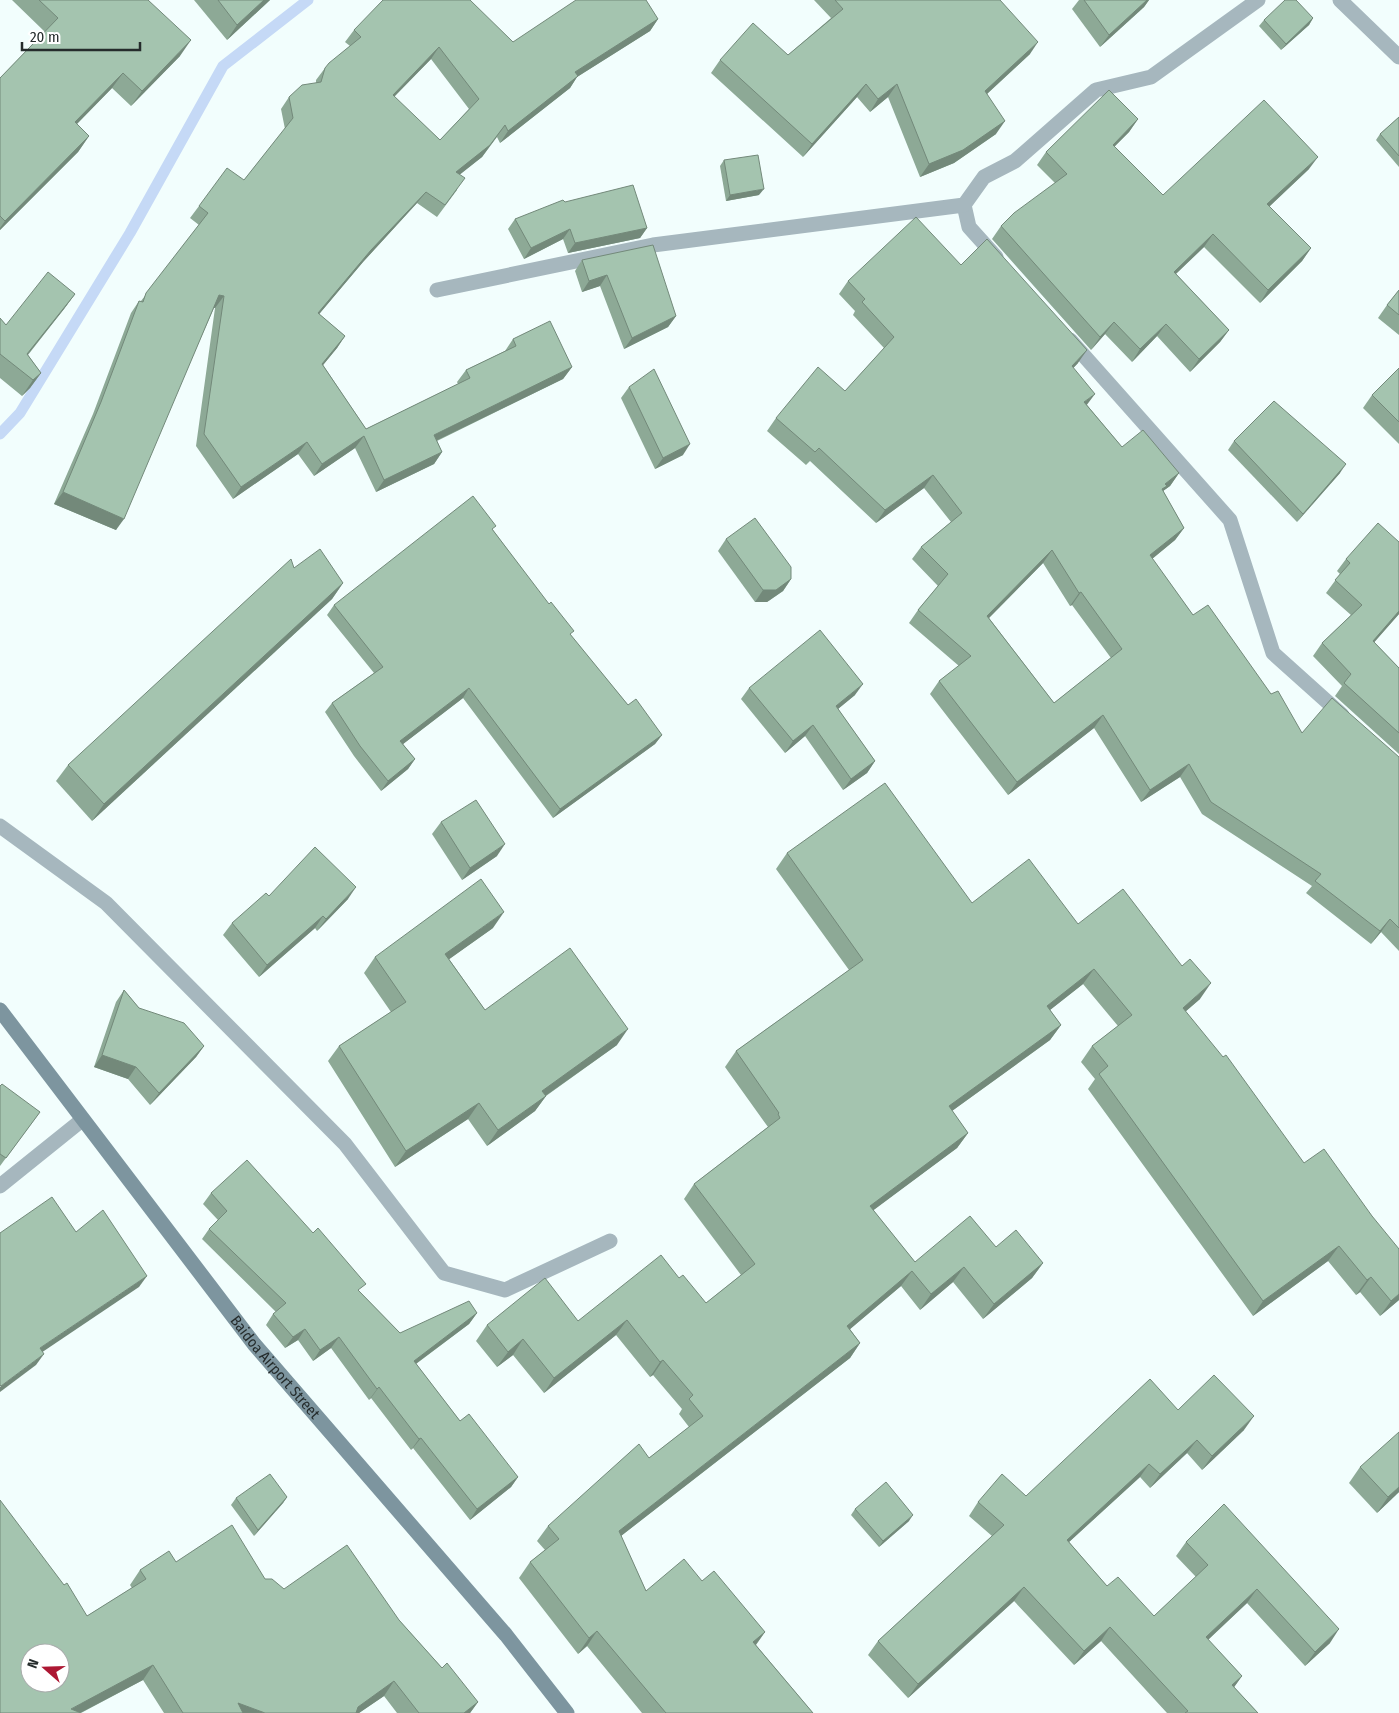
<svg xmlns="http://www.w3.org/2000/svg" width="1399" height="1713" font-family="'Fira Sans Condensed',sans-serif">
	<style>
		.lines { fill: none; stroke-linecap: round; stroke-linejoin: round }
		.stream { stroke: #c5d9f6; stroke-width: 11 }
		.street { stroke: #a6b7be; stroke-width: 15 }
		.secondary { stroke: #7d959f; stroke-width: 15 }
		.wall { fill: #8da996; fill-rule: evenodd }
		.shaded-wall { fill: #73897a }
		.building { fill: #a4c4af; stroke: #73897a; fill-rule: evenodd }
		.labels { text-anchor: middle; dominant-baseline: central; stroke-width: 4; stroke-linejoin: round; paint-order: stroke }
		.street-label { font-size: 15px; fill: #252c2c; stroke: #fff }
	</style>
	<rect width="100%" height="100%" fill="#f2fefd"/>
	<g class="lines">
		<path class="stream" d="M0,434L20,413L130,233L223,66L308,0"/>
		<g class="street">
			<path d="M1340,0L1399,57"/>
			<path d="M964,205L969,227L996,257"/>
			<path d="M437,290L653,245L964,205L984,177L1015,161L1096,90L1151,77L1258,0"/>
			<path d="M1070,340L1230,520L1273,653L1342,715"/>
			<path d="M0,826L106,903L345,1144L444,1273L505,1290L610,1241"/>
			<path d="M0,1186L82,1120"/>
		</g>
		<path class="secondary" id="s1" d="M0,1010L254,1344L506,1635L567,1713"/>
	</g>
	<g class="wall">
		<path d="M12,0H148L180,56L131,106L112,88L77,124L89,136L78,152L0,230V78L45,32Z"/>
		<path d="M194,0H270L227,40Z"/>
		<path d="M814,0H1000L1030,54L987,94L996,134L954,163L920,177L888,97L870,112L857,97L803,157L711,73L720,60L788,55L831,18Z"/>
		<path d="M1079,0H1149L1144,7L1100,47L1072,9Z"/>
		<path d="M1313,18L1309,25L1281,50L1259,26L1264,20Z"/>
		<path d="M658,19L650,31L577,77L570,88L500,143L497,137L482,157L460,174L457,190L437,217L417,203L363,262L319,314L345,336L337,348L323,365L366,429L458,384L457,382L466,370L505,351L513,339L572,367L563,379L437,441L442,452L434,464L376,492L355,448L314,476L298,454L233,499L196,446L215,308H214L116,530L54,504L93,414L131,313L139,301H141L199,225L190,218L199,206L244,180L285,129L281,109L289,97L316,83V80L325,68L350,46L345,42L354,30L513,42ZM431,59L469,109L440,140L394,97Z"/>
		<path d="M1399,117V167L1376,140L1380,134Z"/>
		<path d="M1138,119L1129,132L1114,147L1163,195L1309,169L1269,207L1311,248L1302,261L1260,303L1204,247L1176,274L1229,330L1220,342L1190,372L1157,336L1132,362L1105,334L1091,350L992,239L1001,226L1055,183L1037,165L1046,152Z"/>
		<path d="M724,160L759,195L726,201L720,166Z"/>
		<path d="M565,202L647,228L640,238L568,253L563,239L524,259L508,229L515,219Z"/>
		<path d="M582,260L676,316L668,327L624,349L600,286L582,292L575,271Z"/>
		<path d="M961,265L1078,363L1073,368L1087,405L1122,447L1179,473L1170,486L1163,491L1184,528L1175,540L1152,559L1193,615L1271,694L1302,733L1399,757V951L1381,932L1371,944L1306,893L1312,886L1202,814L1180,777L1141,802L1094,728L1008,795L930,694L939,681L959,666L909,623L918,610L938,586L912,559L921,547L951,522L924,488L876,523L810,461L806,465L767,431L776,418L845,391L884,348L853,315L855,311L839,294L848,281ZM1043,563L1070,606L1072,605L1111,658L1054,703L989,618Z"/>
		<path d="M1399,290V335L1378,318L1387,305Z"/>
		<path d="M75,294L64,309L28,355L41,373L30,388L22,396L0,378V318L6,325Z"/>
		<path d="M1399,368V444L1363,408L1372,395Z"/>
		<path d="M629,387L683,455L655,469L621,398Z"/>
		<path d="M1234,441L1340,473L1297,522L1228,450Z"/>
		<path d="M493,530L571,636L628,705L662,735L655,744L553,818L463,698L403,744L415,759L408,769L381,791L354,756L325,712L332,703L374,673L327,615L334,605Z"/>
		<path d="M726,539L791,579L783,591L767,602H755L718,551Z"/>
		<path d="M1399,542V614L1374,642L1399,668V754L1335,696L1342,686L1313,656L1322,643L1351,615L1326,593L1340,574L1337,571L1346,559Z"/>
		<path d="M294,568L343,583L332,599L92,821L56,781L68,765Z"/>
		<path d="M749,688L855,695L838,709L875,761L867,773L843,790L805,736L785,753L741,699Z"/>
		<path d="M441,822L497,856L462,880L432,834Z"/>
		<path d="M787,853L972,903L1078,924L1200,999L1185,1012L1399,1300L1380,1316L1360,1292L1356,1295L1328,1261L1253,1316L1088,1089L1095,1079L1081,1062L1092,1046L1118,1026L1083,984L1050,1010L1061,1025L1050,1040L952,1111L968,1133L957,1148L873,1210L915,1262L996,1247L1043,1263L1032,1278L983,1319L953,1282L920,1310L901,1286L850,1329L860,1343L850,1358L621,1536L646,1591L702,1581L765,1632L756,1645L813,1713H642L587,1646L578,1654L519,1578L530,1562L545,1550L537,1541L548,1526L649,1458L689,1427L679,1414L682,1409L653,1375L650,1377L616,1335L544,1393L513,1355L497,1367L476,1341L487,1325L578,1321L679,1278L706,1303L741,1275L684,1199L694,1184L768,1127L725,1067L736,1051L849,970L776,869Z"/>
		<path d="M269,896L348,899L317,931L315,928L259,977L223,935L232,923Z"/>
		<path d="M493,928L449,959L485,1010L617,1045L546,1096L535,1111L487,1146L468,1119L395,1167L328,1061L339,1046L391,1012L364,973L375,957Z"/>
		<path d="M124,990L139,1008L204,1046L196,1057L150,1105L128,1079L94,1067L116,1002Z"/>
		<path d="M0,1086L40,1112L0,1166Z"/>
		<path d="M211,1193L360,1292L400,1333L477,1313L469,1324L416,1364L460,1421L518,1477L511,1487L470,1520L413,1448L411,1450L371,1398L369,1400L331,1348L313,1361L298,1340L285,1348L266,1325L273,1314L276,1312L202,1239L209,1229L218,1220L203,1204Z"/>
		<path d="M1178,1410L1244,1430L1202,1470L1187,1453L1150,1488L1140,1477L1069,1542L1107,1586L1154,1616L1196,1577L1176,1556L1186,1542L1224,1504L1330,1643L1305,1666L1247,1603L1208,1640L1242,1676L1234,1687L1258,1713H1167L1101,1641L1074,1665L1014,1601L908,1698L868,1655L878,1641L992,1536L969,1516L978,1502L1026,1496Z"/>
		<path d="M1360,1467L1399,1492L1377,1513L1349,1483Z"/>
		<path d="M287,1497L283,1503L254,1536L231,1505L236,1498Z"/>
		<path d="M855,1509L909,1521L879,1547L851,1515Z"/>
		<path d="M176,1562L265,1579L284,1589L399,1620L442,1668L478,1702L470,1713H397L384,1696L359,1713H164L143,1680L81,1713L87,1616L132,1588L130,1585L140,1570Z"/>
	</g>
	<g class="shaded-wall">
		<path d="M264,0H270L227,40L237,25Z"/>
		<path d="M1147,0H1149L1144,7L1100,47L1109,35Z"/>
		<path d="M1313,18L1309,25L1281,50L1286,44Z"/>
		<path d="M658,19L650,31L577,77L570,88L500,143L508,131L575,72Z"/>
		<path d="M191,40L180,56L131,106L142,91Z"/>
		<path d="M1038,42L1030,54L976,104L985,91Z"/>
		<path d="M439,47L431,59L384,107L393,95Z"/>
		<path d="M123,73L112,88L64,137L75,122Z"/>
		<path d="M866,84L857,97L803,157L812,144Z"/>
		<path d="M897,84L888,97L870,112L878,99Z"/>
		<path d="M1138,119L1129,132L1104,157L1113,145Z"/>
		<path d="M1005,121L996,134L954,163L920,177L929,164Z"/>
		<path d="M505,125L482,157L448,184L456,172Z"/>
		<path d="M89,136L78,152L0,230V228L5,221Z"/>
		<path d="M1318,157L1309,169L1258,217L1267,204Z"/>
		<path d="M764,189L759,195L726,201L730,195Z"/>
		<path d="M426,192L417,203L363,262L310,325L318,313L371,250Z"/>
		<path d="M647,228L640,238L568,253L575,243Z"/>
		<path d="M570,229L563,239L524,259L531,248Z"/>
		<path d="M1213,234L1204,247L1165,284L1174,272Z"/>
		<path d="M1311,248L1302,261L1260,303L1268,290Z"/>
		<path d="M607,275L600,286L582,292L589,281Z"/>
		<path d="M75,294L64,309L16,369L27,354Z"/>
		<path d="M219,295L224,296L215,308L211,307Z"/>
		<path d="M676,316L668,327L624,349L632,338Z"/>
		<path d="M1114,322L1105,334L1091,350L1100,337Z"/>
		<path d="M1166,324L1157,336L1132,362L1140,349Z"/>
		<path d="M1229,330L1220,342L1190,372L1199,359Z"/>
		<path d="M345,336L337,348L314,376L322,364Z"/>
		<path d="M1087,350L1078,363L1063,379L1072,366Z"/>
		<path d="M572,367L563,379L425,446L434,435Z"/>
		<path d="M41,373L30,388L22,396L33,380Z"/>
		<path d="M1095,394L1086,406L1084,402Z"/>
		<path d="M364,436L355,448L314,476L322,464Z"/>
		<path d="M307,442L298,454L233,499L241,487Z"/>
		<path d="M690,444L683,455L655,469L663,458Z"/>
		<path d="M442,452L434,464L376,492L384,480Z"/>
		<path d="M1346,464L1340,473L1297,522L1303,514Z"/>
		<path d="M1179,473L1170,486L1163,491L1153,502L1165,484Z"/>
		<path d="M933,475L924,488L876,523L885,510Z"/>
		<path d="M63,492L124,519L116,530L54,504Z"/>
		<path d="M1184,528L1175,540L1141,568L1150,555Z"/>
		<path d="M1052,550L1043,563L978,629L987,616Z"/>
		<path d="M791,579L783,591L767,602H755L763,590Z"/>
		<path d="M343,583L332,599L92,821L104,804Z"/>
		<path d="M1081,592L1072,605L1070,606L1079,593Z"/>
		<path d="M1399,611V614L1364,654L1373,641Z"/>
		<path d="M863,684L855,695L828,717L836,706Z"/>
		<path d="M469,688L463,698L394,751L400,741Z"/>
		<path d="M1103,715L1094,728L1008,795L1017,782Z"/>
		<path d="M813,725L805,736L785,753L793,741Z"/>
		<path d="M662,735L655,744L553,818L560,809Z"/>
		<path d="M415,759L408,769L381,791L388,781Z"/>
		<path d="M875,761L867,773L843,790L851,779Z"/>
		<path d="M1189,764L1180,777L1141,802L1150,790Z"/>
		<path d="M505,844L497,856L462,880L470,868Z"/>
		<path d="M356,887L348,899L317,931L326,919Z"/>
		<path d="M504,912L493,928L434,970L445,954Z"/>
		<path d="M323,916L315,928L259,977L267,965Z"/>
		<path d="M1390,919L1381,932L1371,944L1380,931Z"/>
		<path d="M1094,969L1083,984L1036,1021L1047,1006Z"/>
		<path d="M1211,983L1200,999L1172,1023L1183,1008Z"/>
		<path d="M1061,1025L1050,1040L938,1121L949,1106Z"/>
		<path d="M628,1029L617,1045L531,1106L542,1091Z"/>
		<path d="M204,1046L196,1057L150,1105L159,1093Z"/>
		<path d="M102,1055L136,1067L128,1079L94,1067Z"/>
		<path d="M546,1096L535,1111L487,1146L498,1130Z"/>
		<path d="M479,1103L468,1119L395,1167L406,1151Z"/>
		<path d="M968,1133L957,1148L859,1221L870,1206Z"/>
		<path d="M1339,1246L1328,1261L1253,1316L1263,1301Z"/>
		<path d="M1043,1263L1032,1278L983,1319L994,1304Z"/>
		<path d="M964,1267L953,1282L920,1310L931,1294Z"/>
		<path d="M912,1271L901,1286L836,1341L847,1326Z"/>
		<path d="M147,1276L139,1287L32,1359L40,1348Z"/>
		<path d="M1371,1277L1360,1292L1356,1295L1367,1280Z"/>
		<path d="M1399,1294V1300L1380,1316L1391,1301Z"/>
		<path d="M477,1313L469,1324L406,1371L414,1361Z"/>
		<path d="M627,1320L616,1335L544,1393L554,1378Z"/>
		<path d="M305,1329L298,1340L285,1348L293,1337Z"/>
		<path d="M339,1337L331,1348L313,1361L320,1350Z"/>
		<path d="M523,1339L513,1355L497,1367L508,1352Z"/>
		<path d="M860,1343L850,1358L608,1546L619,1531Z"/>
		<path d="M44,1354L36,1365L0,1392V1387L1,1386Z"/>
		<path d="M663,1360L653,1375L650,1377L660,1362Z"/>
		<path d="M379,1387L371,1398L369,1400L377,1389Z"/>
		<path d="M1254,1416L1244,1430L1202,1470L1212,1456Z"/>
		<path d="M421,1438L413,1448L411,1450L419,1439Z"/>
		<path d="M1197,1440L1187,1453L1150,1488L1160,1474Z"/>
		<path d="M1149,1464L1140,1477L1057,1553L1067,1540Z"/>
		<path d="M518,1477L511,1487L470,1520L477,1509Z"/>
		<path d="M1399,1487V1492L1377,1513L1388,1497Z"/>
		<path d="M287,1497L283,1503L254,1536L258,1530Z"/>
		<path d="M913,1515L909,1521L879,1547L883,1541Z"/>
		<path d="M1024,1587L1014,1601L908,1698L918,1684Z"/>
		<path d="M1257,1589L1247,1603L1196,1651L1206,1637Z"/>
		<path d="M1110,1627L1101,1641L1074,1665L1084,1651Z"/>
		<path d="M1339,1629L1330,1643L1305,1666L1315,1652Z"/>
		<path d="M597,1631L587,1646L578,1654L589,1638Z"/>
		<path d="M765,1632L754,1647L753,1642Z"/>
		<path d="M153,1665L143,1680L80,1713L71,1709Z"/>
		<path d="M1242,1676L1232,1690V1685Z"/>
		<path d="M394,1681L384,1696L359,1713H354L358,1707Z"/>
		<path d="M478,1702L470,1713H464Z"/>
		<path d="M238,1703L265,1713H231Z"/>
	</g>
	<g class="building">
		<path d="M39,0H148L191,40L142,91L123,73L75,122L89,136L5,221L0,216V78L58,18Z"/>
		<path d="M218,0H264L237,25Z"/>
		<path d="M383,0H470L513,42L576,0H646L658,19L575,72L578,76L508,131L505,125L490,145L456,172L465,178L445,205L426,192L371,250L318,313L345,336L322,364L366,429L470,378L466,370L516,346L513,339L550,321L572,367L434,435L442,452L384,480L364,436L322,464L307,442L241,487L204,434L224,296L219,295L124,519L63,492L101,402L139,301L143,302L146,293L208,213L199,206L227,168L244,180L293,118L289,97L302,85L321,82L325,68L329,63L361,37L354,30ZM439,47L479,99L440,140L393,95Z"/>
		<path d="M835,0H1000L1038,42L985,91L1005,121L963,150L929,164L897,84L878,99L866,84L812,144L720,60L753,23L788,55L843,9Z"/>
		<path d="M1084,0H1147L1109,35Z"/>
		<path d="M1285,0H1296L1313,18L1286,44L1264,20Z"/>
		<path d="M1109,90L1138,119L1113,145L1163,195L1264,100L1318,157L1267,204L1311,248L1268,290L1213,234L1174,272L1229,330L1199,359L1166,324L1140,349L1114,322L1100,337L1001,226L1014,213L1067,174L1046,152Z"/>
		<path d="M1399,117V156L1380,134Z"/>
		<path d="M758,155L764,189L730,195L724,160Z"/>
		<path d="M633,185L647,228L575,243L570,229L531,248L515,219L563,200L565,202Z"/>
		<path d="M916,217L961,265L987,239L1087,350L1072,366L1095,394L1084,402L1122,447L1143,430L1179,473L1165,484L1167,486L1162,489L1184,528L1150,555L1193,615L1208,605L1271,694L1278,691L1302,733L1332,698L1399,757V928L1390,919L1380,931L1315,881L1321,874L1211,802L1189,764L1150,790L1103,715L1017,782L939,681L971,656L918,610L948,574L921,547L962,513L933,475L885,510L819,448L815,452L776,418L818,367L845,391L894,337L862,302L865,299L848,281ZM1052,550L1079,593L1081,592L1122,649L1054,703L987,616Z"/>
		<path d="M653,245L676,316L632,338L607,275L589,281L582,260Z"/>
		<path d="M48,272L75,294L27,354L41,373L33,380L0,354V318L6,325Z"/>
		<path d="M1399,290V315L1387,305Z"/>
		<path d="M1399,368V422L1372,395Z"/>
		<path d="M654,369L690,444L663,458L629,387Z"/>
		<path d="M1274,401L1346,464L1303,514L1234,441Z"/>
		<path d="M473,496L496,526L492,529L549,604L551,602L574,631L570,634L628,705L636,699L662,735L560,809L469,688L400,741L415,759L388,781L360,746L332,703L383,667L334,605Z"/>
		<path d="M755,518L791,567V579L776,590H763L726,539Z"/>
		<path d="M1378,523L1399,542V611L1373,641L1399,668V733L1344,683L1351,674L1322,643L1362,605L1335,580L1350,563L1346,559Z"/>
		<path d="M320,549L343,583L104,804L68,765L291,559L294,568Z"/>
		<path d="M820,630L863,684L836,706L875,761L851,779L813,725L793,741L749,688Z"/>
		<path d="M885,783L972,903L1029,859L1078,924L1123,889L1182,966L1190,959L1211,983L1183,1008L1223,1057L1226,1055L1304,1163L1324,1149L1372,1216L1399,1249V1294L1391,1301L1371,1277L1367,1280L1339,1246L1263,1301L1099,1074L1108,1066L1092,1046L1132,1015L1094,969L1047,1006L1061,1025L949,1106L968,1133L870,1206L915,1262L970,1216L996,1247L1016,1230L1043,1263L994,1304L964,1267L931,1294L912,1271L847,1326L860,1343L619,1531L646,1591L684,1559L702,1581L714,1571L765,1632L753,1642L813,1713H666L597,1631L589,1638L530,1562L559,1539L548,1526L639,1444L649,1458L703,1416L689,1399L693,1395L663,1360L660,1362L627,1320L554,1378L523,1339L508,1352L487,1325L545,1278L578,1321L661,1255L679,1278L683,1275L706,1303L755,1264L694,1184L780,1118L778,1114L779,1113L736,1051L863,960L787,853Z"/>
		<path d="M476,800L505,844L470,868L441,822Z"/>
		<path d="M315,847L356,887L326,919L323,916L267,965L232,923L266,893L269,896Z"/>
		<path d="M481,879L504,912L445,954L485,1010L570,948L628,1029L542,1091L546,1096L498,1130L479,1103L406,1151L339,1046L406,1002L375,957Z"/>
		<path d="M124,990L139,1008L184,1023L204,1046L159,1093L136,1067L102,1055Z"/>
		<path d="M2,1084L40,1112L6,1158L0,1154V1086Z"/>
		<path d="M247,1160L313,1233L318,1228L366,1284L358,1290L400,1333L469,1301L477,1313L414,1361L460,1421L469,1414L518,1477L477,1509L421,1438L419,1439L379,1387L377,1389L339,1337L320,1350L305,1329L293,1337L273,1314L286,1303L209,1229L227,1211L211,1193Z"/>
		<path d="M52,1197L76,1232L103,1210L147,1276L40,1348L44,1354L1,1386L0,1385V1233Z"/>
		<path d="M1214,1375L1254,1416L1212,1456L1197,1440L1160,1474L1149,1464L1067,1540L1107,1586L1118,1577L1154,1616L1208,1565L1186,1542L1224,1504L1339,1629L1315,1652L1257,1589L1206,1637L1242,1676L1232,1685L1258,1713H1185L1188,1711L1110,1627L1084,1651L1024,1587L918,1684L878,1641L1004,1525L978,1502L1002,1474L1026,1496L1150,1379L1178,1410Z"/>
		<path d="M1399,1432V1487L1388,1497L1360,1467Z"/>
		<path d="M270,1474L287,1497L258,1530L236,1498Z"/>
		<path d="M886,1482L913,1515L883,1541L855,1509Z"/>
		<path d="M0,1500L64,1585L67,1583L87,1616L146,1579L140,1570L169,1551L176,1562L232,1525L265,1579H272L284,1589L347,1545L399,1620L442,1668L447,1663L478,1702L464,1713H419L394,1681L358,1707L356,1713H265L238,1703L243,1713H183L153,1665L71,1709L81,1713H0ZM30,1653H60V1683H30Z"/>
	</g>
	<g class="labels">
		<g class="street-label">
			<text stroke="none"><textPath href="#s1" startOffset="451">Baidoa Airport Street</textPath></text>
		</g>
	</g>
	<g transform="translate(45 1668) rotate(290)"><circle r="24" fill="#ffffff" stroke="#a8abab"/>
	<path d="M0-4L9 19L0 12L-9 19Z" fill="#ad1733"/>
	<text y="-8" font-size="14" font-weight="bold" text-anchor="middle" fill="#252c2c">N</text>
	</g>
	<path d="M22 42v8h118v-8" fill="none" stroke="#252c2c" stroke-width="2.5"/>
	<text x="30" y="42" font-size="15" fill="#252c2c" stroke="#ffffff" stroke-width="4" paint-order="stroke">20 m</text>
</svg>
